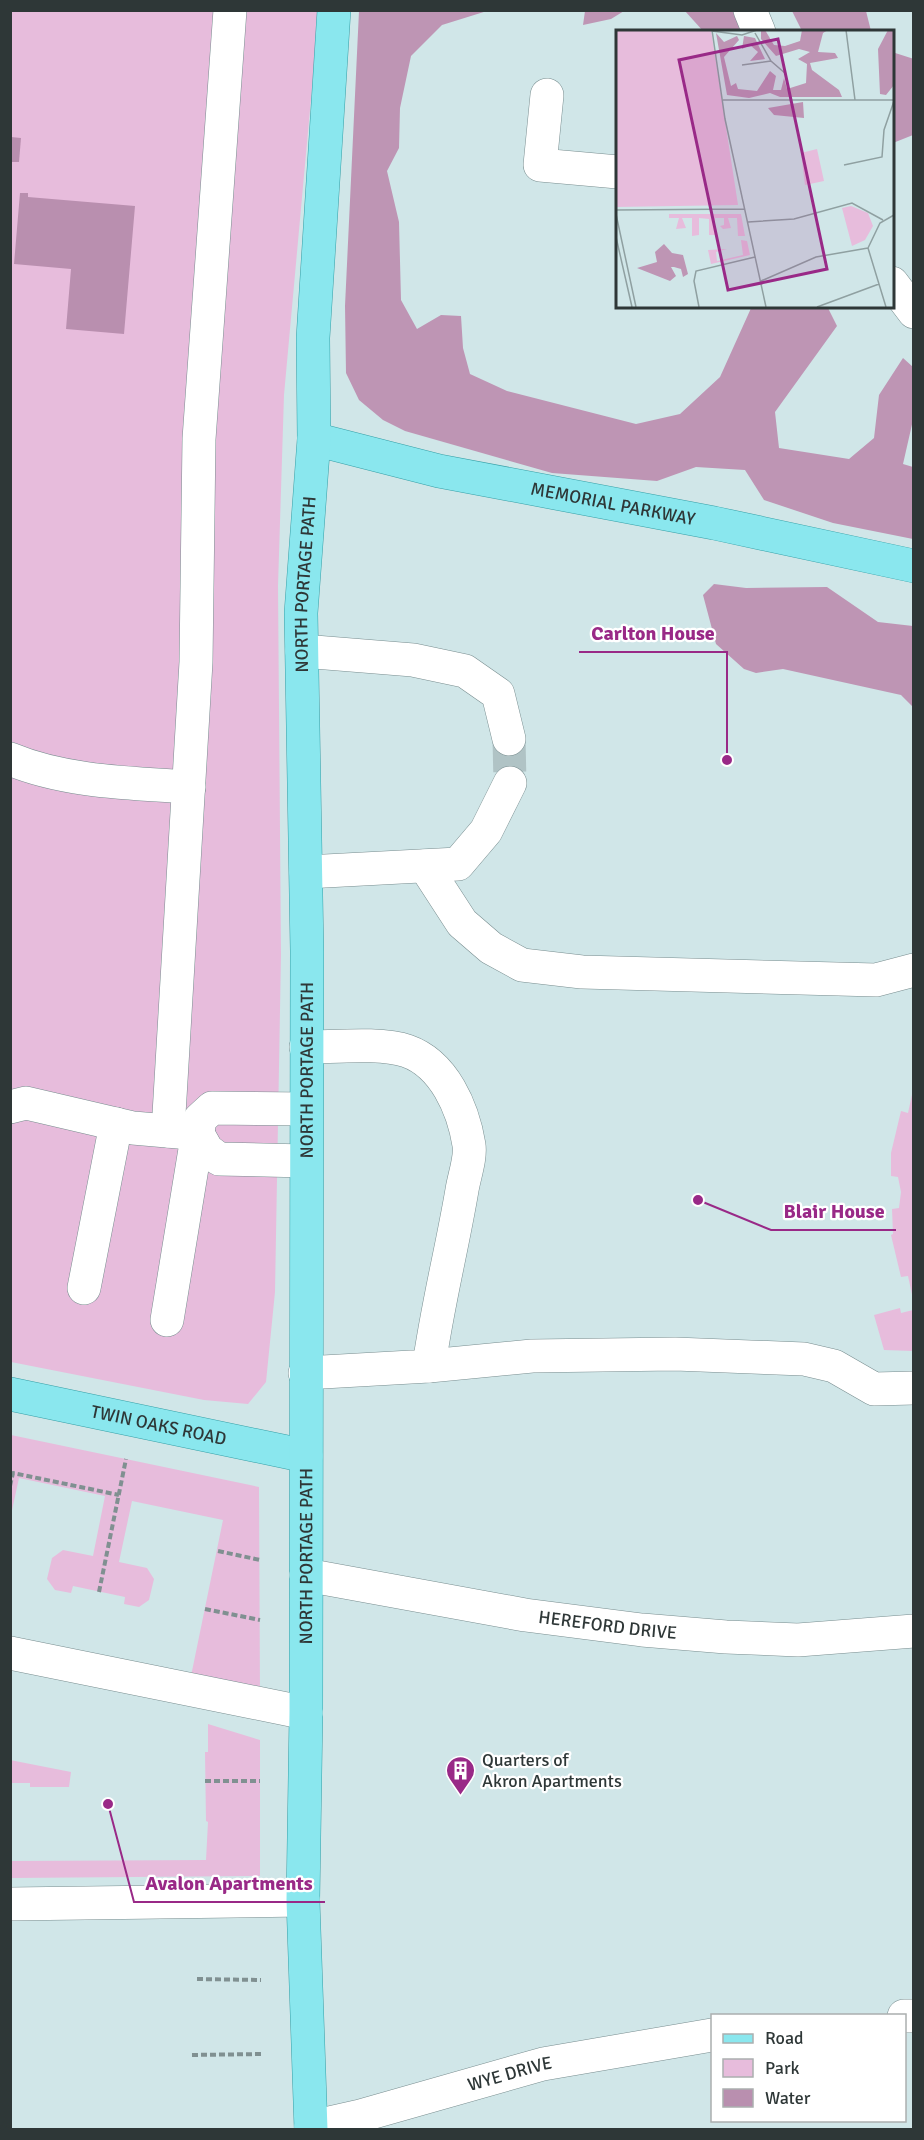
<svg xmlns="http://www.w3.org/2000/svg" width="924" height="2140" font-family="Signika,sans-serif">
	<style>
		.green { fill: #e7bcdc }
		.forest { fill: #be95b4 }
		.water { fill: #b98faf }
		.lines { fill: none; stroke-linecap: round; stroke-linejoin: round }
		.minor-tunnel { stroke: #b0c3c5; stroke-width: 33; stroke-dasharray: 33 16; stroke-linecap: butt }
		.minor-casing { stroke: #788d8f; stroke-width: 34 }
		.major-casing { stroke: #379fa6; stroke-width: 34 }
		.path { stroke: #809091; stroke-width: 4; stroke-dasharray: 6 3; stroke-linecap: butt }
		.minor { stroke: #fff; stroke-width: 33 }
		.major { stroke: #8ae7ee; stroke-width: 33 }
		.labels { text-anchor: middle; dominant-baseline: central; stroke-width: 4.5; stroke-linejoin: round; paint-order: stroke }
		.street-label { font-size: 18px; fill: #2e3737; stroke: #fff }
		.poi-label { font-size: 18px; fill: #2e3737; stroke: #fff; text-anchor: start }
		.inset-road { fill: none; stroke: #8fa0a1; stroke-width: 1.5 }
		.view { fill: #992987; fill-opacity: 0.15; stroke: #992987; stroke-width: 3 }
		.inset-edge { fill: none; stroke: #2e3737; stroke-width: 3 }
		.leader { fill: none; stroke: #992987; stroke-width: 2 }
		.callout-dot { fill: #992987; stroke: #fff; stroke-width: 2 }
		.callout-label { font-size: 20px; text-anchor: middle; font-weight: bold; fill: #992987; stroke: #fff; stroke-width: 4.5; stroke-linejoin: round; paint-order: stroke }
	</style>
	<rect width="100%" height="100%" fill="#d0e6e8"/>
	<g class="green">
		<path d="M11,11H319L284,395L278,586L281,954L275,1292L266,1382L248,1404L204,1400L11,1362Z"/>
		<path d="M913,1090L914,1299H913L908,1276L901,1277L891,1235L893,1234L892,1209L899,1208L901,1192L898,1177L891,1176V1153L901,1111L908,1113Z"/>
		<path d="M900,1308L901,1313L913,1310V1351L884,1350L874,1315Z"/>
		<path d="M11,1435L259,1487L260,1695L190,1681L223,1520L132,1501L119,1562L147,1568L154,1579L149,1600L139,1607L124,1604L125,1597L73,1586L71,1593L55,1590L47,1579L52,1558L63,1550L93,1556L105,1496L19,1478L11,1515Z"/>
		<path d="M208,1724L260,1740V1876L11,1878V1861L206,1860L208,1822L206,1821L205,1752H208Z"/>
		<path d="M10,1760L71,1772L69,1787H30V1783H11Z"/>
	</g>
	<g class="forest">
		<path d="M359,11H487L442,25L411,56L400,108L399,148L387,171L399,222L401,300L417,329L441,315L461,316L463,348L470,374L507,391L636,424L680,414L720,377L752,306H827L837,326L775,412L779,448L849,459L874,438L879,395L903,358L913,367V420L903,464L913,467V539L833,523L764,500L745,470L696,467L657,481L552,473L405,431L383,420L359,400L346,373L345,306Z"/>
		<path d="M585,11V10L624,11L611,19L583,25Z"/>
		<path d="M685,11H738L745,31H703Z"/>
		<path d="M792,11H866L871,31H802Z"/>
		<path d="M892,52L914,59L913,135L893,143Z"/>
		<path d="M714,584L746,588L827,587L878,622L913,626V707L901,695L783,669L756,673L744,669L716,644L703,595Z"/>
	</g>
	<g class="water">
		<path d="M11,137L21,138L19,162H11Z"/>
		<path d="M20,193H28V197L135,206L124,334L66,329L71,269L14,264Z"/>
	</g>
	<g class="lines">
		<path class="minor-tunnel" d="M509,739L510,783"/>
		<defs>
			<g id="minor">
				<path d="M750,10L759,32"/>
				<path d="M547,95L540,165L618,172"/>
				<path d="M892,283L914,312"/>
				<path d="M302,651L413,660L465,671L498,694L509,739"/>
				<path d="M10,759C65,782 130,783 189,787"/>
				<path d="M425,866L462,923L491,948L522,965L582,972L876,980L914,970"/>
				<path d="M306,872L458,864L486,831L510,783"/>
				<path d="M10,1107L26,1103L133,1128L190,1133"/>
				<path d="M168,1131L196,662L199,439L230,10"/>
				<path d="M198,1134L207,1150L219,1159L305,1161"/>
				<path d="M84,1288L116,1124"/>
				<path d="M167,1320L200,1119L212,1108L306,1109"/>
				<path d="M429,1366L532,1356L675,1354L804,1359L834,1366L874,1389L914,1388"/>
				<path d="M305,1373L429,1366C437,1307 452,1249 462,1190C464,1177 471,1158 469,1145C463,1108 444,1064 407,1051C382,1042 333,1047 306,1047"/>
				<path id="s1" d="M306,1575L525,1615L642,1630L726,1637L798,1640L914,1631"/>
				<path d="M10,1653L306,1713"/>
				<path d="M10,1904L303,1900"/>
				<path d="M904,2016H914"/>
				<path id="s2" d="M311,2127L360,2116L543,2064L712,2035"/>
			</g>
			<g id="major">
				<path id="s3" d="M314,439L439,471L714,523L914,566"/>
				<path id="s4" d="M10,1394L306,1456"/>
				<path id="s5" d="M311,2130L303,1900L306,1713L307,951L301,613L314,439L313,338L334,10"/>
			</g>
		</defs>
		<use href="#minor" class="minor-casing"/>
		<use href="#major" class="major-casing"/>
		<g class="path">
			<path d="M10,1486L13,1473L119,1495"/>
			<path d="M218,1551L260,1560"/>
			<path d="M99,1592L126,1459"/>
			<path d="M205,1609L260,1620"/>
			<path d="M205,1781H260"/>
			<path d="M197,1979L261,1980"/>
			<path d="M192,2055L261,2054"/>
		</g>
		<use href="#minor" class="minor"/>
		<use href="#major" class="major"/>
	</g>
	<defs>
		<symbol id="building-pin" viewBox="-11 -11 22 30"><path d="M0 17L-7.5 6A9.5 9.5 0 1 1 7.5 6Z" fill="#992987" stroke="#fff"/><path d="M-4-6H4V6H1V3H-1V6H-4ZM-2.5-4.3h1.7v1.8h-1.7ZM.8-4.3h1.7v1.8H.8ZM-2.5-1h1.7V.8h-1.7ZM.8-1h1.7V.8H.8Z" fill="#fff"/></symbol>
	</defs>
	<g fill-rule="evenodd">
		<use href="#building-pin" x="444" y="1754" width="33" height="45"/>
	</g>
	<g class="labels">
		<g class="street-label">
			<text stroke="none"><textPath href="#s3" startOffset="306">MEMORIAL PARKWAY</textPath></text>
			<text stroke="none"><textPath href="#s5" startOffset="1546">NORTH PORTAGE PATH</textPath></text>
			<text stroke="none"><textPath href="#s5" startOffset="1060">NORTH PORTAGE PATH</textPath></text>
			<text stroke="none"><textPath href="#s4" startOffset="152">TWIN OAKS ROAD</textPath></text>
			<text stroke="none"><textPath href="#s5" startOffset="574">NORTH PORTAGE PATH</textPath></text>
			<text stroke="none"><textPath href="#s1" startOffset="306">HEREFORD DRIVE</textPath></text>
			<text stroke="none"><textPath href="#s2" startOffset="206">WYE DRIVE</textPath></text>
		</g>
		<g class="poi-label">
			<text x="482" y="1760">Quarters of<tspan x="482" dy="21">Akron Apartments</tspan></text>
		</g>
	</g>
	<g transform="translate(616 30)">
		<rect width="278" height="278" fill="#d0e6e8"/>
		<path d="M0,0H95L122,175L0,177ZM201,119L208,151L189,155L185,123ZM235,176L252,183L257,196L249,210L236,216L226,178ZM53,184H125L129,206H122L121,188H112L115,198L107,199L104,196L108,195V188H99V205H93V189L83,188V205L76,206V188H66L70,198L60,199L63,188H53ZM125,210L131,211L134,225L95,234L92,220L111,219L100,222L101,231L127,225Z" fill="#e7bcdc"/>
		<path d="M149,0L158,15L169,16L184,11L186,0H212L207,3L202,22L219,23L222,28L194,33L196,40L223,60L226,67H164L154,63L133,68L111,65L100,3L108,12L121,6L123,10L108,27L115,56L120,53L122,59L141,61L154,41L160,46L157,60H165L168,48L171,59L190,53L191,34L182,29L194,22L183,19L160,26L145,9V1ZM272,0H277L278,55L270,65L264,64L262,19ZM128,6L139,8L149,29L134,31L142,22L134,15L126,19ZM187,72L188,88L158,85L152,78ZM48,214L56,223L67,225L72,244L67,247L65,239L58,237H55L60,246L54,251L21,238L41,232L39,222Z" fill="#be95b4"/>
		<path class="inset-road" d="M96,0L109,89L150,277M230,0L239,70M96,1L126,5L141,0M139,3L155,31L170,44M126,35L155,31M107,70H278M228,135L266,127L268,100L278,71M0,180L129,179M0,184L20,277M132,192L178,189L236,173L267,190M0,207L16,277M252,218L270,277M252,218L264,193L278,185M145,251L200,227L252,218M83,277L78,251L80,241L139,227M201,277L263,254"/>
		<path class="view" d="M162,9L211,239L112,260L63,30Z"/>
		<rect width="278" height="278" class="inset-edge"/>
	</g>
	<path class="leader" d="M727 760L727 652H579M698 1200L771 1230H896M108 1804L134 1902H325"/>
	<g class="callout-dot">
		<circle cx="727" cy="760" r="6"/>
		<circle cx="698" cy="1200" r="6"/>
		<circle cx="108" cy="1804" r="6"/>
	</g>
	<g class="callout-label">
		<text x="653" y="640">Carlton House</text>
		<text x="834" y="1218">Blair House</text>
		<text x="229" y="1890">Avalon Apartments</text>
	</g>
	<rect width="924" height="2140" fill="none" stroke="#2e3737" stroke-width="24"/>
	<rect x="711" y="2014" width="195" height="108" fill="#ffffff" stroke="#abafaf" stroke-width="1.5"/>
	<rect x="723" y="2034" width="30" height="9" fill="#8ae7ee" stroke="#abafaf" stroke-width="1.5"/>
	<text x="765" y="2044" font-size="18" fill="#2e3737">Road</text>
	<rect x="723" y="2059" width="30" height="18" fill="#e7bcdc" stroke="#abafaf" stroke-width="1.5"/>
	<text x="765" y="2074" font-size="18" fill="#2e3737">Park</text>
	<rect x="723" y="2089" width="30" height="18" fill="#b98faf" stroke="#abafaf" stroke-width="1.5"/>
	<text x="765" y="2104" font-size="18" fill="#2e3737">Water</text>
</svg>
